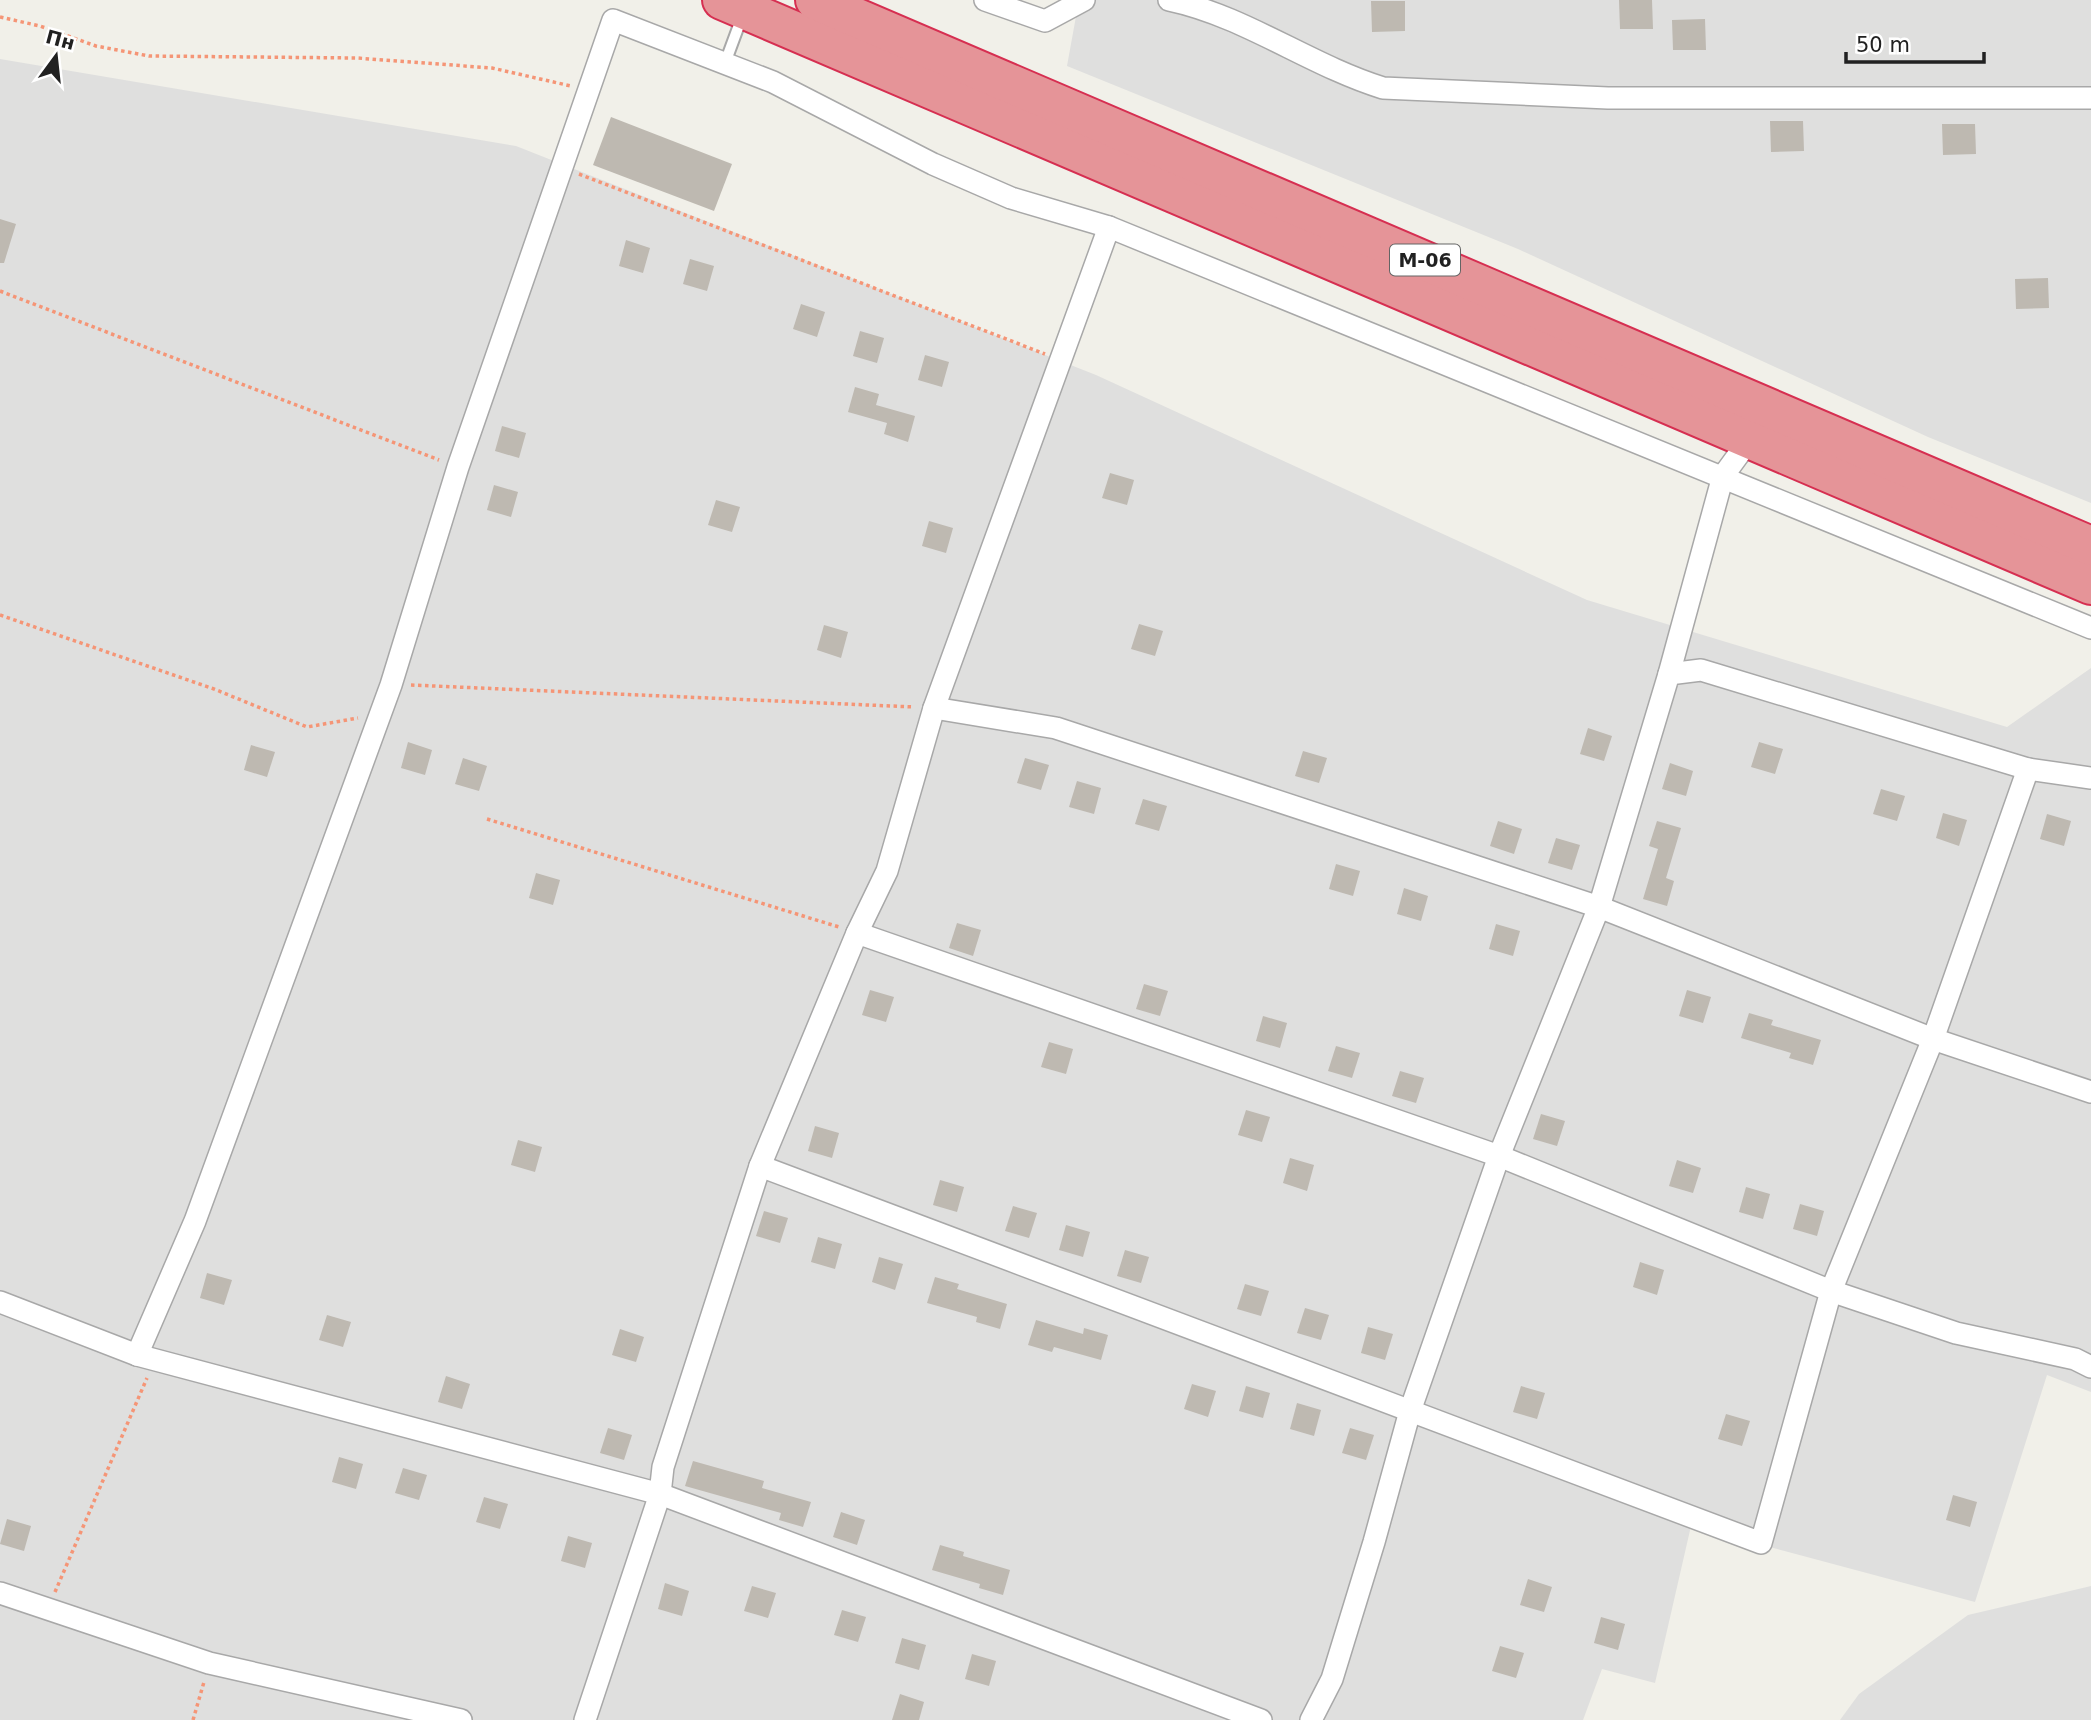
<svg xmlns="http://www.w3.org/2000/svg" width="2091" height="1720" font-family="'DejaVu Sans',sans-serif">
	<style>
		.residential { fill: #dfdfde }
		.building { fill: #beb9b1 }
		.lines { fill: none; stroke-linecap: round; stroke-linejoin: round }
		.lane-casing { stroke: #a8a8a8; stroke-width: 14 }
		.street-casing { stroke: #a8a8a8; stroke-width: 24 }
		.highway-casing { stroke: #d62f51; stroke-width: 42 }
		.path { stroke: #f59576; stroke-width: 3.5; stroke-dasharray: 3.5 3.5; stroke-linecap: butt }
		.lane { stroke: #fff; stroke-width: 10 }
		.street { stroke: #fff; stroke-width: 21 }
		.highway { stroke: #e59498; stroke-width: 38 }
		.labels { text-anchor: middle; dominant-baseline: central; stroke-width: 6; stroke-linejoin: round; paint-order: stroke }
		.shield { fill: #fff; stroke: #646464; stroke-width: 2 }
		.shield-label { font-size: 19px; font-weight: bold; fill: #212121 }
	</style>
	<rect width="100%" height="100%" fill="#f1f0e9"/>
	<g class="residential">
		<path d="M1079,0H2091V503L1928,437L1518,249L1067,66Z"/>
		<path d="M0,59L516,146L1096,375L1587,600L2007,727L2091,668V1392L2047,1375L1975,1602L1691,1526L1655,1683L1602,1669L1583,1720H0Z"/>
		<path d="M2091,1586V1720H1840L1859,1694L1968,1615Z"/>
	</g>
	<g class="building">
		<path d="M1619,0H1652L1653,29H1620Z"/>
		<path d="M1371,1H1405V31L1372,32Z"/>
		<path d="M1705,19L1706,50H1673L1672,20Z"/>
		<path d="M611,117L732,164L714,211L593,165Z"/>
		<path d="M1770,121H1803L1804,151L1771,152Z"/>
		<path d="M1942,124H1975L1976,154L1943,155Z"/>
		<path d="M0,219L16,224L4,263H0Z"/>
		<path d="M626,240L650,248L643,273L619,266Z"/>
		<path d="M690,259L714,266L707,291L683,284Z"/>
		<path d="M2048,278L2049,308L2016,309L2015,279Z"/>
		<path d="M801,304L825,312L817,337L793,329Z"/>
		<path d="M860,331L884,338L877,363L853,356Z"/>
		<path d="M925,355L949,362L942,387L918,380Z"/>
		<path d="M855,387L879,394L876,405L915,416L908,442L884,434L887,423L848,412Z"/>
		<path d="M502,426L526,433L519,458L495,451Z"/>
		<path d="M1110,473L1134,480L1127,505L1102,498Z"/>
		<path d="M494,485L518,492L511,517L487,510Z"/>
		<path d="M716,500L740,507L732,532L708,525Z"/>
		<path d="M929,521L953,528L946,553L922,546Z"/>
		<path d="M1139,624L1163,631L1155,656L1131,649Z"/>
		<path d="M824,625L848,632L841,658L817,650Z"/>
		<path d="M1588,728L1612,736L1604,761L1580,754Z"/>
		<path d="M408,742L432,750L425,775L401,768Z"/>
		<path d="M1759,742L1783,749L1775,774L1751,767Z"/>
		<path d="M251,745L275,752L267,777L244,770Z"/>
		<path d="M1303,751L1327,758L1319,783L1295,776Z"/>
		<path d="M463,758L487,766L479,791L455,784Z"/>
		<path d="M1025,758L1049,765L1041,790L1017,783Z"/>
		<path d="M1670,763L1693,771L1686,796L1662,789Z"/>
		<path d="M1077,781L1101,788L1094,814L1069,807Z"/>
		<path d="M1881,789L1905,796L1897,821L1873,814Z"/>
		<path d="M1143,799L1167,806L1159,831L1135,824Z"/>
		<path d="M1943,813L1967,820L1959,846L1936,838Z"/>
		<path d="M2047,814L2071,821L2064,846L2040,839Z"/>
		<path d="M1498,821L1522,829L1514,854L1490,846Z"/>
		<path d="M1657,821L1681,828L1666,878L1674,881L1667,906L1643,899L1658,849L1649,846Z"/>
		<path d="M1556,838L1580,845L1572,870L1548,863Z"/>
		<path d="M1336,864L1360,871L1353,896L1329,889Z"/>
		<path d="M536,873L560,880L553,905L529,898Z"/>
		<path d="M1404,888L1428,896L1421,921L1397,914Z"/>
		<path d="M957,923L981,930L973,956L949,948Z"/>
		<path d="M1496,924L1520,931L1513,956L1489,949Z"/>
		<path d="M1144,984L1168,991L1160,1016L1136,1009Z"/>
		<path d="M870,990L894,997L886,1022L862,1015Z"/>
		<path d="M1687,990L1711,997L1703,1023L1679,1016Z"/>
		<path d="M1749,1013L1773,1020L1771,1025L1821,1040L1813,1065L1789,1058L1791,1053L1741,1038Z"/>
		<path d="M1263,1016L1287,1023L1280,1048L1256,1041Z"/>
		<path d="M1049,1042L1073,1049L1066,1074L1041,1067Z"/>
		<path d="M1336,1046L1360,1053L1352,1078L1328,1071Z"/>
		<path d="M1400,1071L1424,1078L1416,1103L1392,1096Z"/>
		<path d="M1246,1110L1270,1117L1262,1142L1238,1135Z"/>
		<path d="M1541,1114L1565,1121L1557,1146L1533,1139Z"/>
		<path d="M815,1126L839,1133L832,1158L808,1151Z"/>
		<path d="M518,1140L542,1147L535,1172L511,1165Z"/>
		<path d="M1290,1158L1314,1165L1307,1191L1283,1183Z"/>
		<path d="M1677,1160L1701,1168L1693,1193L1669,1186Z"/>
		<path d="M940,1180L964,1187L957,1212L933,1205Z"/>
		<path d="M1746,1187L1770,1194L1763,1219L1739,1212Z"/>
		<path d="M1800,1204L1824,1211L1817,1236L1793,1229Z"/>
		<path d="M1013,1206L1037,1213L1029,1238L1005,1231Z"/>
		<path d="M764,1211L788,1218L780,1243L756,1236Z"/>
		<path d="M1066,1225L1090,1232L1083,1257L1059,1250Z"/>
		<path d="M818,1237L842,1244L835,1269L811,1262Z"/>
		<path d="M1125,1250L1149,1257L1141,1283L1117,1276Z"/>
		<path d="M879,1257L903,1264L895,1290L872,1282Z"/>
		<path d="M1640,1262L1664,1270L1657,1295L1633,1287Z"/>
		<path d="M207,1273L232,1280L224,1305L200,1298Z"/>
		<path d="M935,1277L959,1284L957,1289L1007,1304L1000,1329L976,1322L977,1317L927,1303Z"/>
		<path d="M1245,1284L1269,1291L1261,1316L1237,1309Z"/>
		<path d="M1305,1308L1329,1315L1321,1340L1297,1333Z"/>
		<path d="M327,1315L351,1322L343,1347L319,1340Z"/>
		<path d="M1036,1320L1083,1334L1084,1328L1108,1335L1101,1360L1054,1347L1052,1352L1028,1345Z"/>
		<path d="M1368,1327L1393,1334L1385,1360L1361,1353Z"/>
		<path d="M620,1329L644,1337L636,1362L612,1355Z"/>
		<path d="M446,1376L470,1384L462,1409L438,1402Z"/>
		<path d="M1192,1384L1216,1391L1208,1417L1184,1409Z"/>
		<path d="M1246,1386L1270,1393L1263,1418L1239,1411Z"/>
		<path d="M1521,1386L1545,1393L1537,1419L1513,1412Z"/>
		<path d="M1297,1403L1321,1410L1314,1436L1290,1429Z"/>
		<path d="M1726,1414L1750,1421L1742,1446L1718,1439Z"/>
		<path d="M608,1428L632,1435L624,1460L600,1453Z"/>
		<path d="M1350,1428L1374,1435L1366,1460L1342,1453Z"/>
		<path d="M339,1457L363,1464L356,1489L332,1482Z"/>
		<path d="M693,1461L764,1481L762,1488L811,1502L803,1527L779,1520L781,1513L685,1486Z"/>
		<path d="M403,1468L427,1475L419,1500L395,1493Z"/>
		<path d="M1953,1495L1977,1502L1970,1527L1946,1520Z"/>
		<path d="M484,1497L508,1504L500,1529L476,1522Z"/>
		<path d="M841,1512L865,1520L857,1545L833,1537Z"/>
		<path d="M7,1519L31,1526L24,1551L0,1544Z"/>
		<path d="M568,1536L592,1543L585,1568L561,1561Z"/>
		<path d="M940,1545L964,1552L963,1556L1010,1570L1003,1595L979,1588L980,1584L932,1570Z"/>
		<path d="M1528,1579L1552,1587L1544,1612L1520,1605Z"/>
		<path d="M665,1583L689,1591L682,1616L658,1609Z"/>
		<path d="M752,1586L776,1593L768,1618L744,1611Z"/>
		<path d="M842,1610L866,1617L858,1642L834,1635Z"/>
		<path d="M1601,1617L1625,1624L1618,1650L1594,1643Z"/>
		<path d="M902,1638L926,1645L919,1670L895,1663Z"/>
		<path d="M1500,1646L1524,1653L1516,1678L1492,1671Z"/>
		<path d="M972,1654L996,1661L989,1686L965,1679Z"/>
		<path d="M900,1694L924,1702L919,1720H892Z"/>
	</g>
	<g class="lines">
		<defs>
			<path id="lane" d="M725,63L742,17"/>
			<g id="street">
				<path d="M985,0L1045,21L1084,0"/>
				<path d="M1169,0C1245,16 1309,65 1383,88L1608,98H2091"/>
				<path d="M1669,674L1723,476L1750,439"/>
				<path d="M934,708L1056,728L1599,907L1933,1039L2091,1092"/>
				<path d="M857,933L1499,1156L1831,1291L1956,1333L2075,1359L2091,1367"/>
				<path d="M760,1166L1761,1543L1831,1291L1933,1039L2028,769"/>
				<path d="M0,1302L137,1355L660,1494L1261,1720"/>
				<path d="M137,1355L195,1221L391,685L458,467L613,20L773,82L933,164L1011,198L1109,227L2091,628"/>
				<path d="M0,1593L209,1663L461,1720"/>
				<path d="M585,1720L660,1494L663,1467L760,1166L857,933L887,871L934,708L1109,227"/>
				<path d="M1311,1720L1332,1679L1374,1542L1410,1411L1499,1156L1599,907L1669,674L1701,670L2028,769L2091,778"/>
			</g>
			<g id="highway">
				<path d="M722,0L2091,585"/>
				<path d="M815,0L2091,546"/>
			</g>
		</defs>
		<use href="#lane" class="lane-casing"/>
		<use href="#street" class="street-casing"/>
		<use href="#highway" class="highway-casing"/>
		<g class="path">
			<path d="M0,17L40,26L96,46L149,56L357,58L492,68L571,86"/>
			<path d="M579,174L1045,354"/>
			<path d="M0,291L439,460"/>
			<path d="M0,615L214,689L307,727L358,718"/>
			<path d="M411,685L914,707"/>
			<path d="M487,819L839,927"/>
			<path d="M55,1592L147,1378"/>
			<path d="M193,1720L204,1682"/>
		</g>
		<use href="#lane" class="lane"/>
		<use href="#street" class="street"/>
		<use href="#highway" class="highway"/>
	</g>
	<g class="labels">
		<rect class="shield" x="1390" y="244.5" width="70" height="31" rx="5"/>
		<g class="shield-label">
			<text x="1425" y="260">М-06</text>
		</g>
	</g>
	<g transform="translate(56 56) rotate(15)" stroke="#ffffff" stroke-width="5" paint-order="stroke">
	<path d="M0-5L12 26L0 18L-12 26Z" fill="#212121"/>
	<text y="-10" font-size="19" font-weight="bold" text-anchor="middle" fill="#212121">Пн</text>
	</g>
	<path d="M1846 52v10h138v-10" fill="none" stroke="#212121" stroke-width="3.5"/>
	<text x="1856" y="52" font-size="21" fill="#212121" stroke="#ffffff" stroke-width="5" paint-order="stroke">50 m</text>
</svg>
